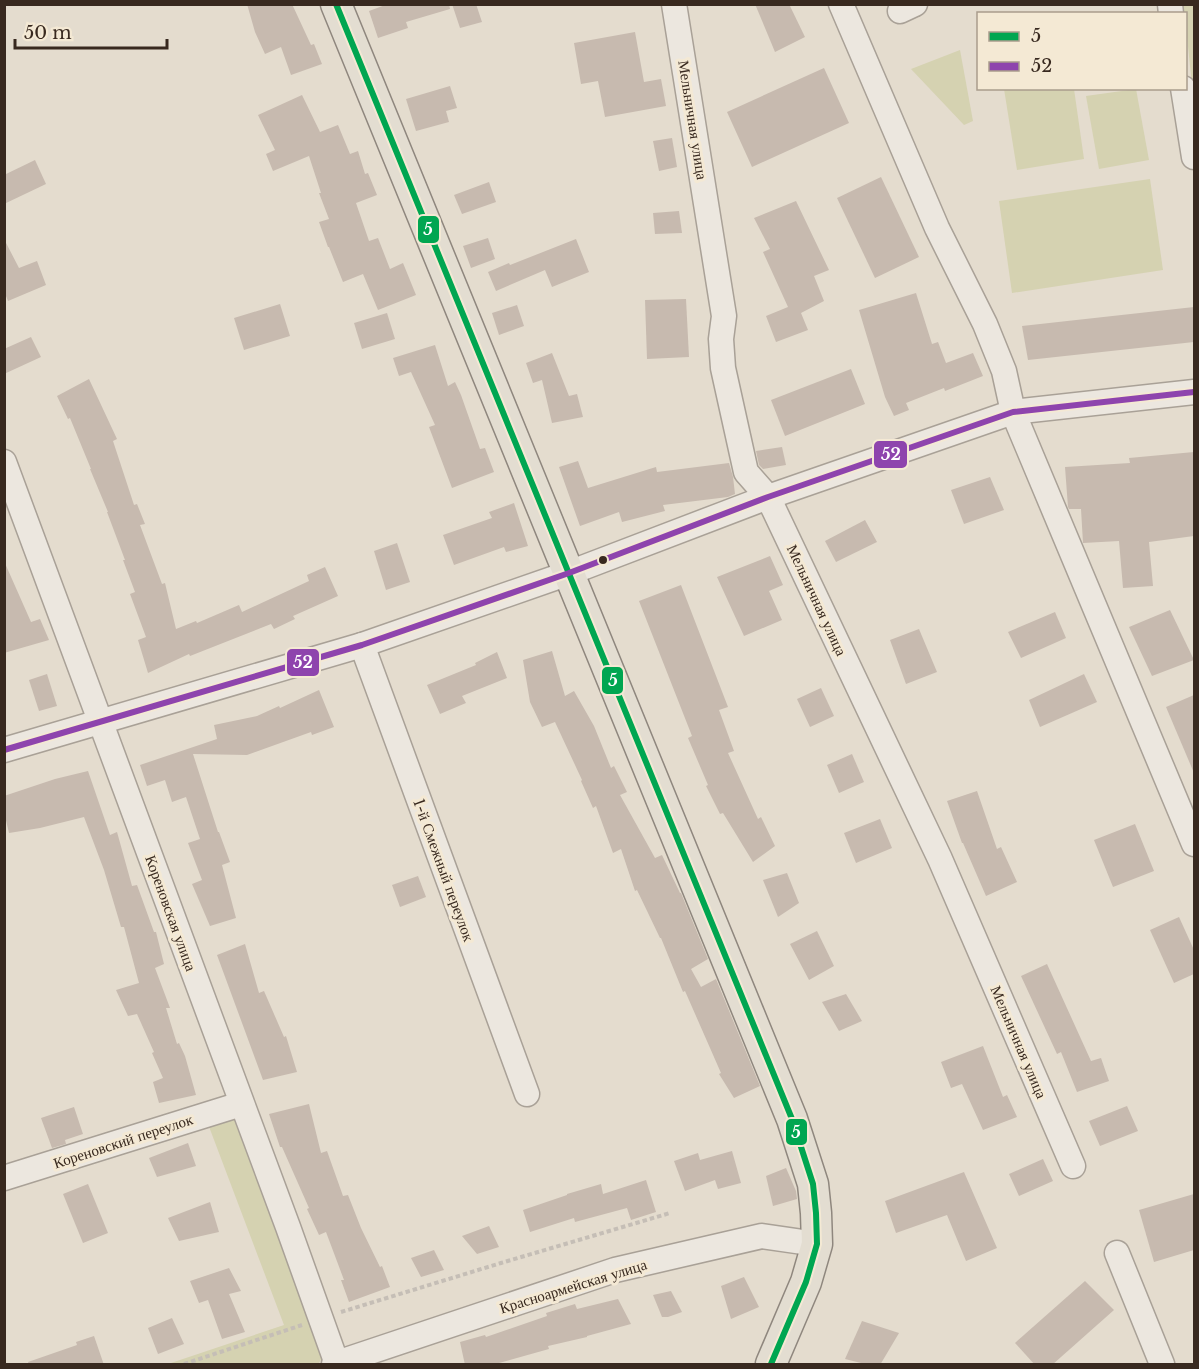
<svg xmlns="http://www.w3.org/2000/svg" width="1199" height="1369" font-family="'Libre Baskerville',serif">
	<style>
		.green { fill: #d5d2b1 }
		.building { fill: #c7baaf }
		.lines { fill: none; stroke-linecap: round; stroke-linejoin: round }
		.minor-casing { stroke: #a9a197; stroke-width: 27 }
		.major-casing { stroke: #8f877e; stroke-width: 33 }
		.path { stroke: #c5beb6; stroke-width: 4; stroke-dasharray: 4.5 3; stroke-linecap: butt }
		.minor { stroke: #ece7df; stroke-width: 24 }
		.major { stroke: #e3ddd1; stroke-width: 30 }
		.bus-1-casing { stroke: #f4e9d4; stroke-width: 10 }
		.bus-2-casing { stroke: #f4e9d4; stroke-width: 10 }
		.bus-1 { stroke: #00a651; stroke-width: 6 }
		.bus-2 { stroke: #8e44ad; stroke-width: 6 }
		.bus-dot { fill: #38291f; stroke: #f4e9d4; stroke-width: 2 }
		.labels { text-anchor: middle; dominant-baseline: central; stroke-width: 6; stroke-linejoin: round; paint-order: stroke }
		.street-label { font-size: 15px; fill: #38291f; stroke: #f4e9d4 }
		.line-badge { stroke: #f4e9d4; stroke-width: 2 }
		.badge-label { font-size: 16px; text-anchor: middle; font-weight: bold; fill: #fff }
	</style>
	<rect width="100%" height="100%" fill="#e4dcce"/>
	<g class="green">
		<path d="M1183,5H1194V95H1193L1186,27V14L1184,13Z"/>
		<path d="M960,50L973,121L964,125L911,69Z"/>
		<path d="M1004,89H1074L1084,159L1017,170Z"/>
		<path d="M1136,89L1149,160L1099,169L1086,96Z"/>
		<path d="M1150,179L1163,270L1012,293L999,201Z"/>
		<path d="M232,1117L238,1121L324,1354L319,1363L315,1364H168L284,1325L208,1124Z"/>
	</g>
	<g class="building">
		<path d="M247,4H292L311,45L314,44L322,64L291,75L281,47L265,54L255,32Z"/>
		<path d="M388,4H449L450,9L406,22L408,28L378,38L369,11Z"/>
		<path d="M452,4H476L482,22L460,28Z"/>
		<path d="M755,4H789L805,37L775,52Z"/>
		<path d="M635,32L644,82L661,79L666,106L605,117L598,81L581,84L574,43Z"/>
		<path d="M824,68L849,123L752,167L727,112Z"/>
		<path d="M450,86L457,108L446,111L449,122L416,131L406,99Z"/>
		<path d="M302,95L320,132L338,125L350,154L358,151L365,174L368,173L377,195L356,203L369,241L378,238L390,269L403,263L416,295L378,310L363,274L343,282L329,247H328L319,222L329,219L319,193H321L309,156L273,171L266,154L275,150L258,115Z"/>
		<path d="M672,138L677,167L659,171L653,141Z"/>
		<path d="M35,160L46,184L4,204V175Z"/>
		<path d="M881,177L919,257L875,278L837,198Z"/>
		<path d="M489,182L496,202L462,214L454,195Z"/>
		<path d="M796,201L829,270L814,276L824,301L801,313L808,330L776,342L766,316L788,307L763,252L770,249L754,218Z"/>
		<path d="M679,211L682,233L655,234L653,213Z"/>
		<path d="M488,238L495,259L471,268L463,246Z"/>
		<path d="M4,239L19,268L37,261L46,285L8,301L4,291Z"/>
		<path d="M576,239L589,272L552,287L545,270L496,291L488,272L509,263L510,265Z"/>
		<path d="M916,293L932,344L938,342L946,363L973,353L983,376L945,391L944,388L906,403L909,410L894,416L885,397L859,310Z"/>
		<path d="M686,299L689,357L647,359L645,300Z"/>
		<path d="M280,304L290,336L244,350L234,318Z"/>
		<path d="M517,305L524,326L499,335L492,313Z"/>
		<path d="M1194,307V342L1028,360L1022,326Z"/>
		<path d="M387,313L395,339L362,349L354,323Z"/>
		<path d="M31,337L41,357L4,374V349Z"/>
		<path d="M435,345L448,386L455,382L461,395L480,449L485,448L494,472L452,488L429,427L435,425L411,372L399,376L393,358Z"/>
		<path d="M552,353L569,396L577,394L583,417L552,423L542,380L533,383L526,363Z"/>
		<path d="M851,369L865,404L785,436L771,400Z"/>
		<path d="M89,379L117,439L113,441L134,505L137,504L145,524L140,525L162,584L165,583L176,629L196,621L197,623L239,605L242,612L309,581L307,575L325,567L338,596L293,616L295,619L274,629L271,624L190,656L189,654L148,673L138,640L146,637L130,594L135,592L123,560H125L107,512H108L90,469H91L70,418L68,419L57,396Z"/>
		<path d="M782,447L786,465L763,469L759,465L756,451Z"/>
		<path d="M1194,452V536L1149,542L1153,586L1123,588L1119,541L1083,543L1081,509H1069L1068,507L1065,467L1130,463L1129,458Z"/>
		<path d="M578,461L588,488L656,467L657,472L729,463L733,477L735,494L728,497L663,505L665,511L622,522L619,512L580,526L559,467Z"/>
		<path d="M990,477L1004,510L964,524L951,490Z"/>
		<path d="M514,503L528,546L506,552L504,547L454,565L443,535L492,518L489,512Z"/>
		<path d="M865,520L877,542L836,562L825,541Z"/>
		<path d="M397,543L410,582L386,590L374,551Z"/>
		<path d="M770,556L783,585L769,591L782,620L744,636L717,577Z"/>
		<path d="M4,561L31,622L40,619L49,640L4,653Z"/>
		<path d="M681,585L728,707L719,710L734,751L728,753L758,819L761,817L775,846L753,862L723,813L720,814L706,786L708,785L688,738L692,736L639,601Z"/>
		<path d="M1170,610L1194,660L1152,676L1129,627Z"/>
		<path d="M1055,612L1066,638L1021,658L1008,632Z"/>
		<path d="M919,629L937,672L906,684L890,640Z"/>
		<path d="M552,651L565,696L574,691L594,726L611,768L614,766L627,792L620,795L655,858L662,855L680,893H681L708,959L691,969L701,987L716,979L760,1086L734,1098L719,1074L721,1073L685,991L683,992L661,938H660L637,890L635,891L621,849L613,853L596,806L593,808L581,781L582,780L555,722L542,727L530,702L523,660Z"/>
		<path d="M497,652L507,678L462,696L466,703L440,714L427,685L476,665L475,663Z"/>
		<path d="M47,674L57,706L39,711L29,680Z"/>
		<path d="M1084,674L1097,702L1040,727L1029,700Z"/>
		<path d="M821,688L834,716L810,727L797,699Z"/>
		<path d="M319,690L334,727L312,735L311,732L247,755L193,754L218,832H219L230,862L222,865L236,918L210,926L192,884L202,880L188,843L200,839L186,797L172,802L165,780L147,786L140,765L217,739L214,725L257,716L279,706L280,708Z"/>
		<path d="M1194,695V773L1166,707Z"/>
		<path d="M852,754L864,782L839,793L827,765Z"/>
		<path d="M88,771L110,835L117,832L132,886L137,885L154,932H156L164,964L155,968L170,1008H166L177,1044L179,1043L185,1056L196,1095L159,1103L153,1082L163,1078L152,1053L154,1052L137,1014L128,1016L116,990L139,983L124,927H121L104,870L84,817L40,828L9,833L4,812V796L55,779Z"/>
		<path d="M977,791L997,849L1001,847L1017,882L986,896L963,843H962L947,801Z"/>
		<path d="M880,819L892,848L856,863L844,833Z"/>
		<path d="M1135,824L1154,871L1113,887L1094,840Z"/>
		<path d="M787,873L799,903L778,917L763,880Z"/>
		<path d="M418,876L426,897L400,907L392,885Z"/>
		<path d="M1179,917L1194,950V974L1174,983L1150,930Z"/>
		<path d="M817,931L834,966L809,980L790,944Z"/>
		<path d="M245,944L259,993L264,991L284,1037L286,1036L297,1072L263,1080L217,955Z"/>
		<path d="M1047,964L1091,1061L1101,1058L1109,1081L1077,1092L1061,1052L1057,1054L1021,976Z"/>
		<path d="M846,994L862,1021L839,1031L822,1002Z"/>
		<path d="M983,1046L1003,1097L1007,1095L1017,1117L983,1130L962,1084L951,1088L941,1062Z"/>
		<path d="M309,1104L321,1153L327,1151L343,1196L348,1195L361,1228L380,1267L382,1266L390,1287L349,1302L341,1280H344L326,1232L319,1235L307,1209L309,1208L282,1147H280L269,1114Z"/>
		<path d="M1127,1106L1138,1131L1100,1146L1089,1121Z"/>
		<path d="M74,1107L83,1134L65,1140L66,1144L52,1148L41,1118Z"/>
		<path d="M188,1143L196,1166L157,1177L149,1158Z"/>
		<path d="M732,1151L741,1183L718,1189L715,1180L685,1191L674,1161L698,1153L700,1160Z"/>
		<path d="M1043,1159L1053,1181L1019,1196L1009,1174Z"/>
		<path d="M786,1168L796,1191L797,1199L773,1206L766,1176Z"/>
		<path d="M964,1172L997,1248L966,1261L947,1215L896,1233L885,1201Z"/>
		<path d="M646,1180L656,1212L631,1220L627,1208L575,1222L574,1218L530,1232L523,1210L567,1195V1194L601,1184L603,1194Z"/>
		<path d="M88,1184L108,1233L83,1243L63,1194Z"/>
		<path d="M1194,1194V1250L1154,1262L1139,1210Z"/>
		<path d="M210,1202L219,1232L179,1241L168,1218Z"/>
		<path d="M489,1226L499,1247L477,1254L462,1236Z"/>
		<path d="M434,1250L444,1270L421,1277L411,1258Z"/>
		<path d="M229,1268L241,1291L229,1294L245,1332L222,1339L208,1300L199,1303L190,1281Z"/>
		<path d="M744,1277L759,1307L731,1319L721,1286Z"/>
		<path d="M1085,1281L1114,1310L1052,1365H1035L1015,1343Z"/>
		<path d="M671,1291L682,1312L668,1317H662L653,1295Z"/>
		<path d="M618,1299L631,1324L587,1336V1337L548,1346L549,1349L499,1363L465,1365L460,1342L485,1335L486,1337L547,1316L546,1313L575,1304L577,1309Z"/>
		<path d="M172,1318L184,1344L158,1354L148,1328Z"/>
		<path d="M862,1321L899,1333L880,1365H869L845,1359Z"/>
		<path d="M94,1336L104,1365H29L28,1362L77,1345L76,1342Z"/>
	</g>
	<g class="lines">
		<defs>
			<g id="minor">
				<path d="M674,4L724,316L721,339L723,368L746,472L768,497L940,859L1073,1166"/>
				<path d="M841,4L937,228L985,324L1004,371L1013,412L1194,844"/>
				<path d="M1170,4L1171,14"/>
				<path d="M900,11L915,4"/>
				<path d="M1183,88L1194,157"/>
				<path d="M4,462L288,1227L337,1364"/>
				<path d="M362,645L527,1094"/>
				<path d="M4,750L362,645L569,573L768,497L1013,412L1194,392"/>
				<path d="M4,1178L241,1104"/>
				<path d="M1117,1253L1162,1364"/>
				<path d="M334,1364L615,1270L762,1236L817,1244"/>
			</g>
			<path id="major" d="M336,4L792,1119L813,1184L816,1213L817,1244L806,1282L771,1364"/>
		</defs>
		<use href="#minor" class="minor-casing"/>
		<use href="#major" class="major-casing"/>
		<g class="path">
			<path d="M341,1312L501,1263L670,1213"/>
			<path d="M184,1364L302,1325"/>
		</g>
		<use href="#minor" class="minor"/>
		<use href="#major" class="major"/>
		<defs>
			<path id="bus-1" d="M336,4L792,1119L813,1184L816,1213L817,1244L806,1282L771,1364"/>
			<path id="bus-2" d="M4,750L362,645L569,573L768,497L1013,412L1194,392"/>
		</defs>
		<use href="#bus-1" class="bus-1-casing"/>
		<use href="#bus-2" class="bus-2-casing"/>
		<use href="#bus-1" class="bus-1"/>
		<use href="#bus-2" class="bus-2"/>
	</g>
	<circle class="bus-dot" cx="603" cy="560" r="5"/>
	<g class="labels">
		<g class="street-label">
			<text transform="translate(693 120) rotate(81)">Мельничная улица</text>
			<text transform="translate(817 600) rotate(65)">Мельничная улица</text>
			<text transform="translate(444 870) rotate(70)">1-й Смежный переулок</text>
			<text transform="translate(171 913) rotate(70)">Кореновская улица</text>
			<text transform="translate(1019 1042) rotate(67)">Мельничная улица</text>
			<text transform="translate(123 1141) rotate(-18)">Кореновский переулок</text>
			<text transform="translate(573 1286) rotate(-17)">Красноармейская улица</text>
		</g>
	</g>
	<g class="line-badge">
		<rect x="417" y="215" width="23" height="29" rx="6" fill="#00a651"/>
		<rect x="873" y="440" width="35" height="29" rx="6" fill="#8e44ad"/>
		<rect x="286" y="648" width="34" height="29" rx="6" fill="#8e44ad"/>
		<rect x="601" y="666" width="23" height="29" rx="6" fill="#00a651"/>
		<rect x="785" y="1118" width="23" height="28" rx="6" fill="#00a651"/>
	</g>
	<g class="badge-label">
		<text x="428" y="235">5</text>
		<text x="891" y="460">52</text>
		<text x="303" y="668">52</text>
		<text x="613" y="686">5</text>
		<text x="796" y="1138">5</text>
	</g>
	<rect width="1199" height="1369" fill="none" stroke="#38291f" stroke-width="12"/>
	<rect x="977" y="12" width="210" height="78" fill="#f4e9d4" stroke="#a99c8c" stroke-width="1.5"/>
	<rect x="989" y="32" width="30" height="9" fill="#00a651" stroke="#a99c8c" stroke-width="1.5"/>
	<text x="1031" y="42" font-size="18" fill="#38291f">5</text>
	<rect x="989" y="62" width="30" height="9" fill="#8e44ad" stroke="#a99c8c" stroke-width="1.5"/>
	<text x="1031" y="72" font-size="18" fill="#38291f">52</text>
	<path d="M15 39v9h152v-9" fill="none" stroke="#38291f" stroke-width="3"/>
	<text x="24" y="39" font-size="18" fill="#38291f" stroke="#f4e9d4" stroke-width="4.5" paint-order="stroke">50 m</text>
</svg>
